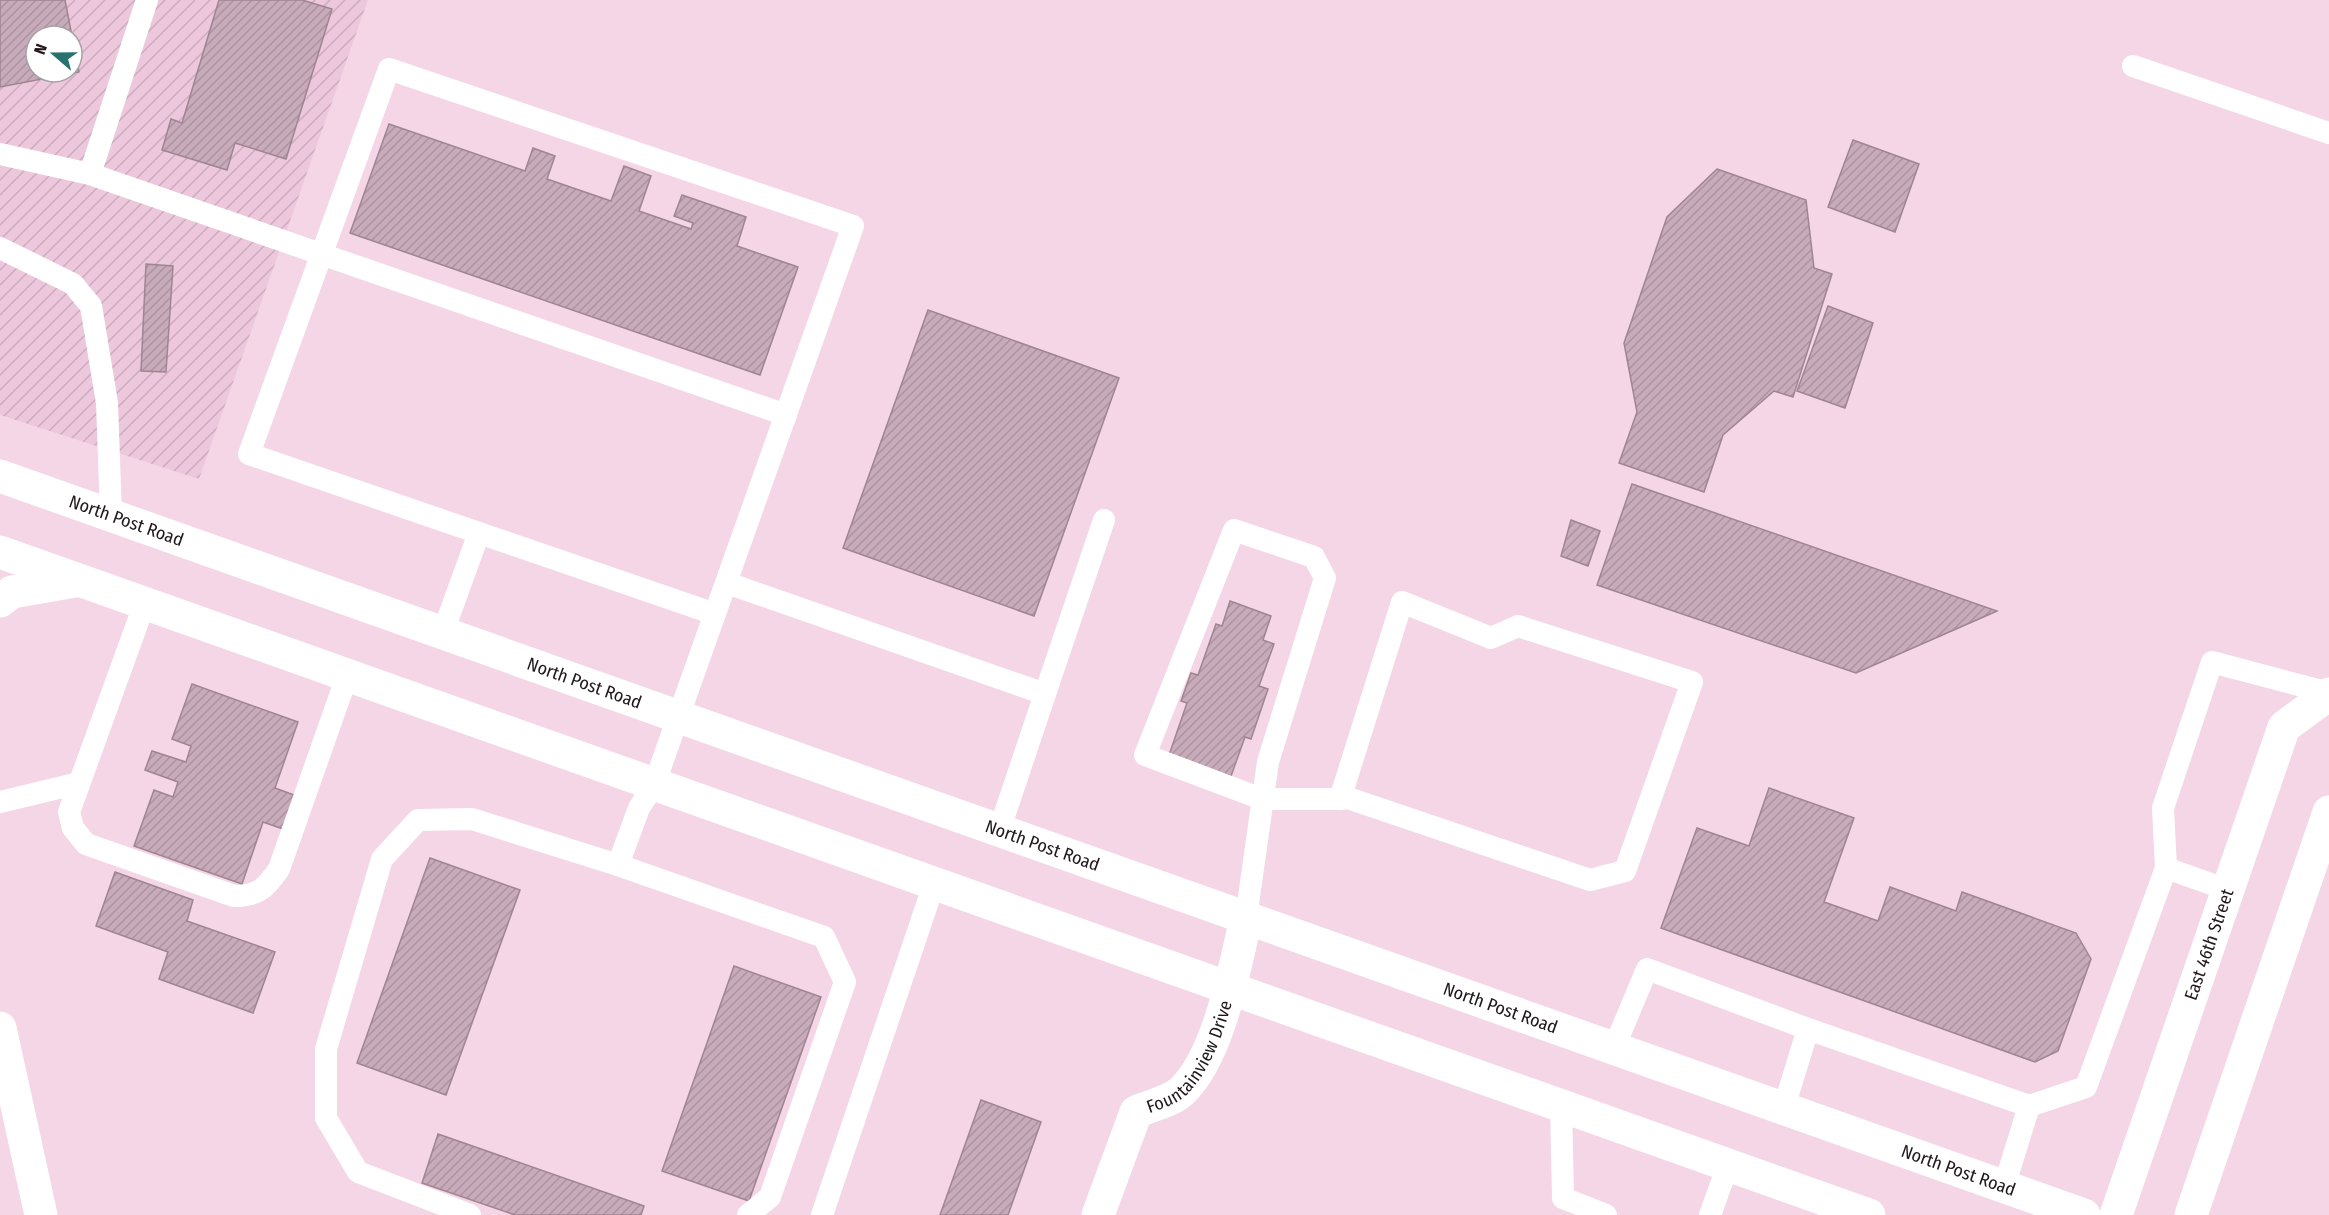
<svg xmlns="http://www.w3.org/2000/svg" width="2329" height="1215" font-family="'Fira Sans Condensed',sans-serif">
	<style>
		.industrial { fill: url(#industrial-furrows); fill-rule: evenodd }
		.building { fill: url(#building-hatch); stroke: #9f8492; stroke-width: 1.5 }
		.lines { fill: none; stroke-linecap: round; stroke-linejoin: round }
		.service { stroke: #fff; stroke-width: 22 }
		.minor { stroke: #fff; stroke-width: 33 }
		.tertiary { stroke: #fff; stroke-width: 33 }
		.primary { stroke: #fff; stroke-width: 33 }
		.labels { text-anchor: middle; dominant-baseline: central; stroke-width: 6; stroke-linejoin: round; paint-order: stroke }
		.street-label { font-size: 18px; fill: #21171c; stroke: #fff }
	</style>
	<defs>
		<pattern id="industrial-furrows" width="10" height="10" patternUnits="userSpaceOnUse" patternTransform="scale(1.5)"><rect width="10" height="10" fill="#edc8dc"/><path d="M-1 1l2-2M0 10L10 0M9 11l2-2" fill="none" stroke="#cbabbc"/></pattern>
		<pattern id="building-hatch" width="6" height="6" patternUnits="userSpaceOnUse" patternTransform="scale(1.5)"><rect width="6" height="6" fill="#c8abba"/><path d="M-1 1l2-2M0 6l6-6M5 7l2-2" fill="none" stroke="#ac929f"/></pattern>
	</defs>
	<rect width="100%" height="100%" fill="#f4d6e6"/>
	<path class="industrial" d="M0,0H368L199,479L0,415ZM36,36H72V72H36Z"/>
	<g class="building">
		<path d="M0,0H65L72,36H36V72H72V37L79,72L0,87Z"/>
		<path d="M219,0H302L332,9L286,159L235,143L227,170L162,150L171,119L182,123Z"/>
		<path d="M389,124L525,171L533,148L555,156L547,179L611,201L624,166L651,176L639,211L691,229L693,223L674,216L682,195L746,217L737,246L798,267L760,375L350,233Z"/>
		<path d="M1853,140L1919,164L1895,232L1828,207Z"/>
		<path d="M1717,169L1806,200L1814,268L1832,274L1793,397L1774,391L1723,435L1704,492L1619,463L1637,412L1624,343L1667,217Z"/>
		<path d="M146,264L173,266L166,372L141,371Z"/>
		<path d="M1828,306L1873,323L1845,408L1797,391Z"/>
		<path d="M928,310L1119,378L1034,616L843,548Z"/>
		<path d="M1632,484L1997,611L1856,673L1597,585Z"/>
		<path d="M1571,520L1600,531L1588,566L1561,556Z"/>
		<path d="M1230,601L1271,616L1263,640L1274,644L1259,686L1268,689L1251,739L1245,737L1231,776L1169,755L1187,703L1181,701L1191,673L1198,675L1216,624L1222,626Z"/>
		<path d="M192,684L298,722L275,788L294,795L283,829L263,822L242,884L134,846L154,790L173,797L178,782L145,770L152,751L186,762L191,746L172,739Z"/>
		<path d="M1769,788L1854,818L1824,902L1878,921L1890,887L1956,911L1962,892L2076,933L2091,959L2058,1051L2035,1062L1661,928L1697,828L1749,846Z"/>
		<path d="M430,858L520,890L446,1095L357,1063Z"/>
		<path d="M115,872L193,900L187,921L275,952L253,1013L159,979L168,952L96,926Z"/>
		<path d="M734,966L821,997L749,1201L662,1171Z"/>
		<path d="M981,1100L1041,1122L1008,1215H940Z"/>
		<path d="M438,1134L644,1206L641,1215H515L422,1183Z"/>
	</g>
	<g class="lines">
		<g class="service">
			<path d="M147,0L90,174L786,415"/>
			<path d="M2133,66L2329,133"/>
			<path d="M0,154L90,174"/>
			<path d="M0,248L73,284L91,306L107,403L111,515"/>
			<path d="M727,583L1045,694L999,831"/>
			<path d="M144,605L69,812L73,828L86,844L234,896C258,896 266,888 279,869L347,676"/>
			<path d="M443,632L479,533"/>
			<path d="M1045,694L1104,520"/>
			<path d="M0,802L79,783"/>
			<path d="M618,865L639,808L654,785L853,226L389,69L249,454L715,614"/>
			<path d="M2166,868L2163,808L2212,662L2329,693"/>
			<path d="M1246,918L1268,762L1325,578L1314,557L1234,530L1145,755L1262,799H1340L1348,798L1590,880L1625,871L1692,682L1518,626L1491,638L1402,602L1340,799"/>
			<path d="M1808,1029L2029,1106L2004,1187"/>
			<path d="M1614,1048L1647,969L1808,1029L1784,1107"/>
			<path d="M1561,1105L1563,1198L1606,1215"/>
			<path d="M2029,1106L2086,1087L2166,868L2228,890"/>
			<path d="M470,1215L358,1172L326,1118V1049L382,859L418,820L472,819L618,865L824,937L845,982L770,1197L748,1215"/>
			<path d="M822,1215L934,884"/>
			<path d="M1710,1215L1728,1165"/>
		</g>
		<path class="minor" id="s1" d="M1098,1215L1136,1112C1149,1106 1172,1101 1182,1091C1219,1056 1235,967 1246,918"/>
		<g class="tertiary">
			<path id="s2" d="M2116,1215L2284,727L2329,694"/>
			<path d="M2191,1215L2329,812"/>
		</g>
		<g class="primary">
			<path id="s3" d="M0,476L2084,1215"/>
			<path d="M0,552L1869,1215"/>
			<path d="M0,601L12,592L75,581"/>
			<path d="M0,1028L41,1215"/>
		</g>
	</g>
	<g class="labels">
		<g class="street-label">
			<text stroke="none"><textPath href="#s3" startOffset="134">North Post Road</textPath></text>
			<text stroke="none"><textPath href="#s3" startOffset="620">North Post Road</textPath></text>
			<text stroke="none"><textPath href="#s3" startOffset="1106">North Post Road</textPath></text>
			<text stroke="none"><textPath href="#s2" startOffset="286">East 46th Street</textPath></text>
			<text stroke="none"><textPath href="#s3" startOffset="1592">North Post Road</textPath></text>
			<text stroke="none"><textPath href="#s1" startOffset="192">Fountainview Drive</textPath></text>
			<text stroke="none"><textPath href="#s3" startOffset="2078">North Post Road</textPath></text>
		</g>
	</g>
	<g transform="translate(54 54) rotate(290)"><circle r="28" fill="#ffffff" stroke="#a6a2a4" stroke-width="1.5"/>
	<path d="M0-4.5L10 22L0 15L-10 22Z" fill="#28726f"/>
	<text y="-9" font-size="16" font-weight="bold" text-anchor="middle" fill="#21171c">N</text>
	</g>
</svg>
